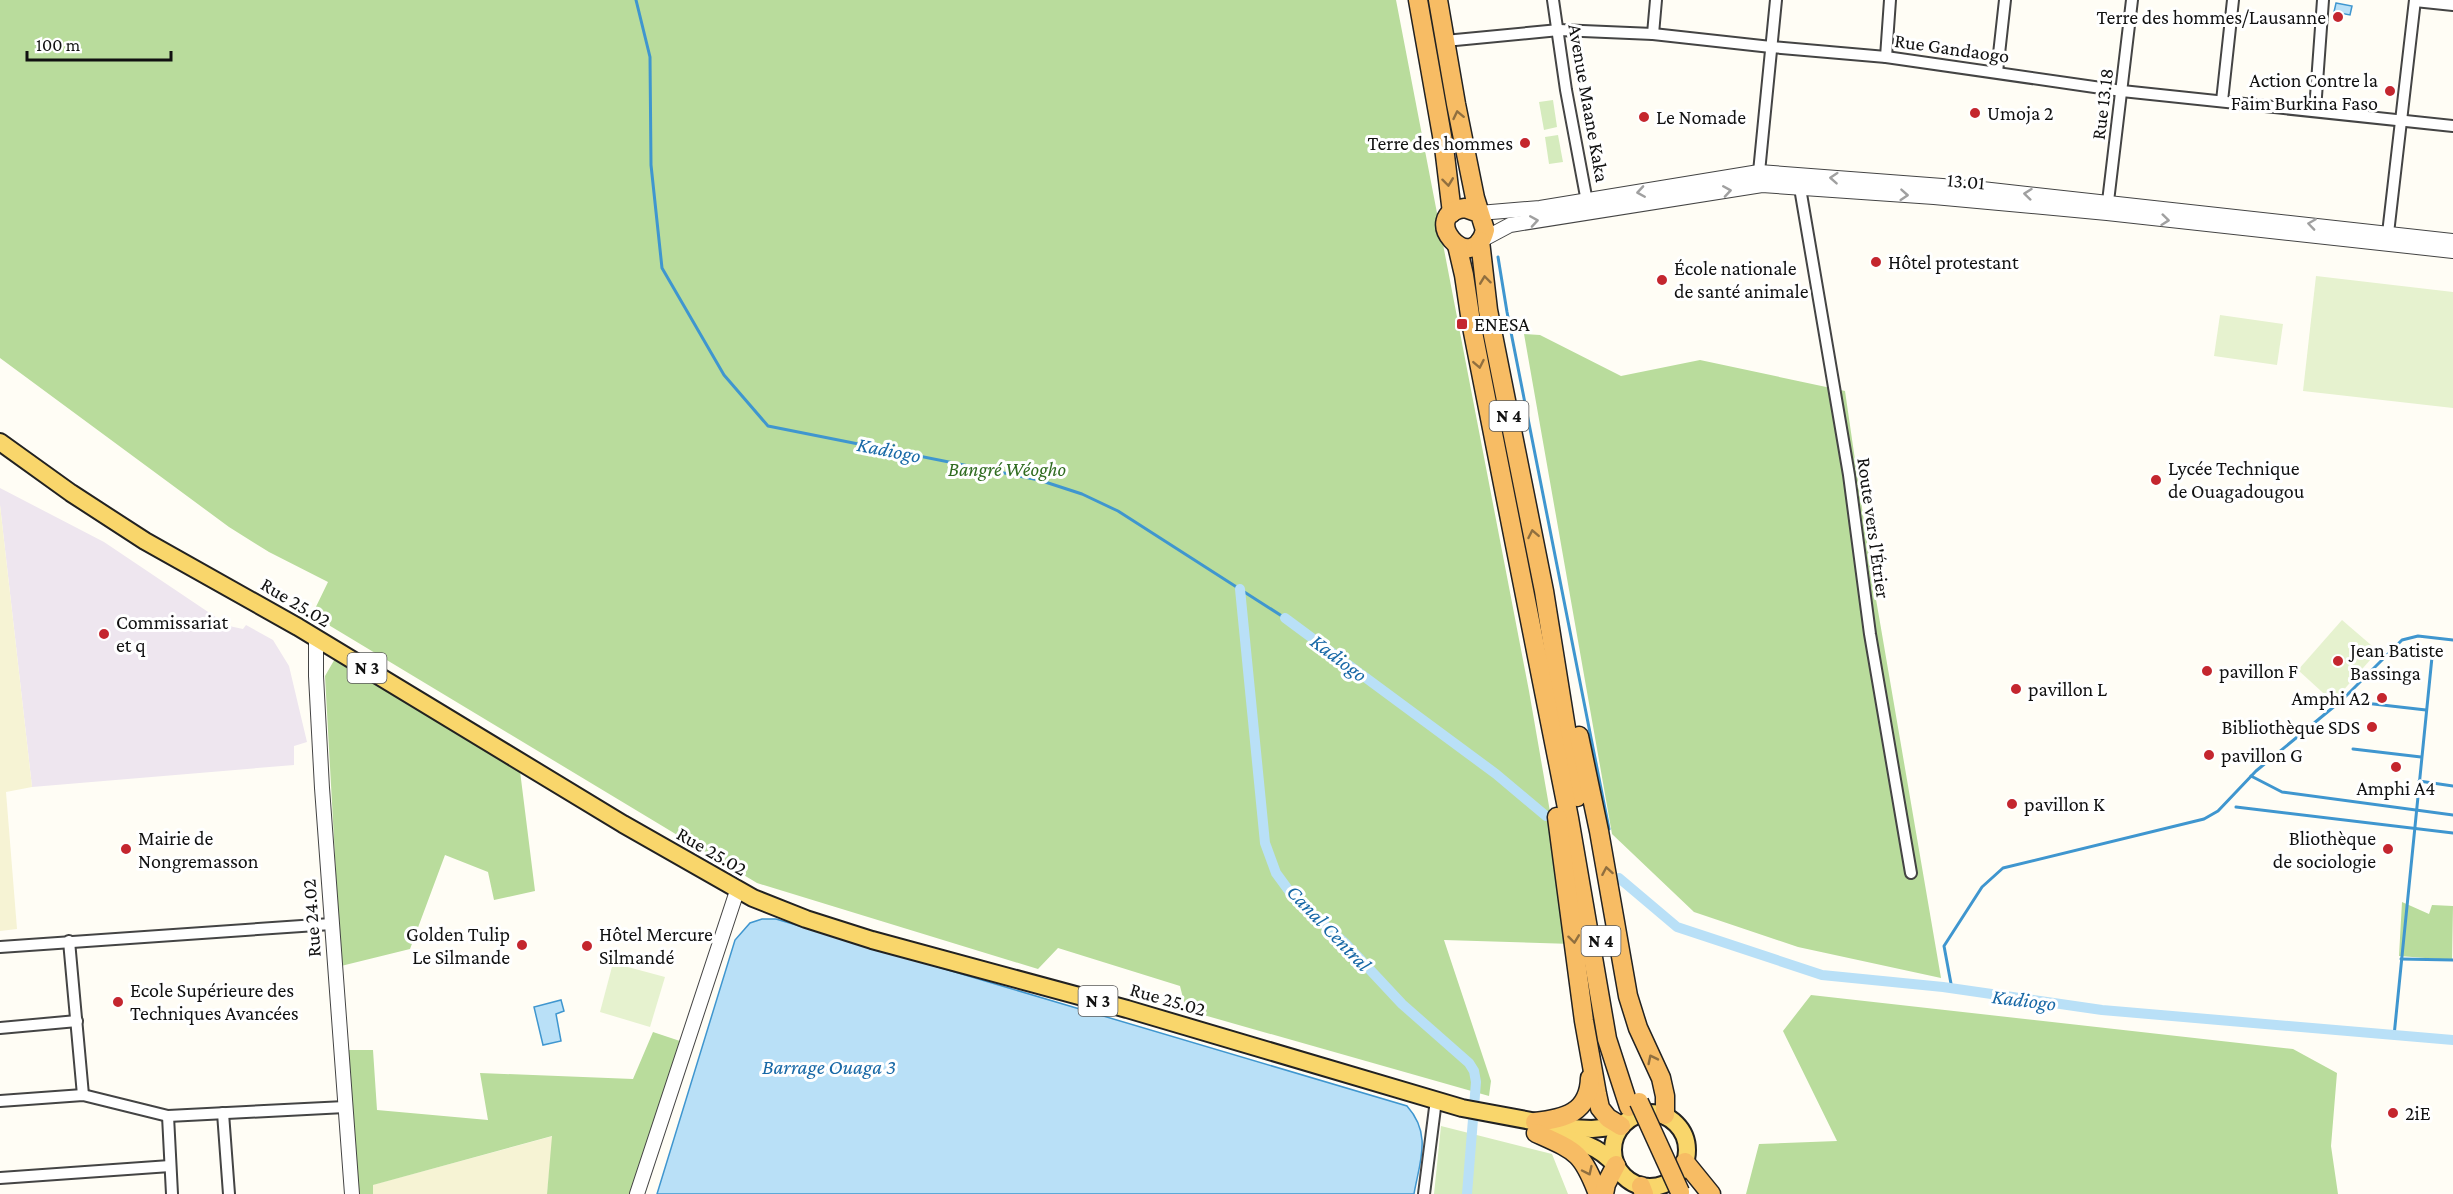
<svg xmlns="http://www.w3.org/2000/svg" width="2453" height="1194" font-family="'Crimson Pro',serif">
	<style>
		.industrial { fill: #eee6ef }
		.farmland { fill: #f6f3d4 }
		.green { fill: #d5ebbd }
		.forest { fill: #b9dc9c }
		.pitch { fill: #e6f2cf }
		.water { fill: #b9e0f7; stroke: #3f96cf; stroke-width: 1.5 }
		.lines { fill: none; stroke-linecap: round; stroke-linejoin: round }
		.stream { stroke: #3f96cf; stroke-width: 3 }
		.canal { stroke: #b9e0f7; stroke-width: 10 }
		.minor-casing { stroke: #444; stroke-width: 14 }
		.tertiary-casing { stroke: #444; stroke-width: 16 }
		.primary-casing { stroke: #222; stroke-width: 20 }
		.trunk-casing { stroke: #222; stroke-width: 21 }
		.minor { stroke: #fff; stroke-width: 10 }
		.tertiary { stroke: #fff; stroke-width: 14 }
		.primary { stroke: #f9d66b; stroke-width: 16 }
		.trunk { stroke: #f7bc64; stroke-width: 18 }
		.trunk-bridge-casing { stroke: #222; stroke-width: 21; stroke-linecap: butt }
		.trunk-bridge { stroke: #f7bc64; stroke-width: 18 }
		.oneway { stroke: #906f3f }
		.oneway2 { stroke: #a0a0a0 }
		.poi-dot { fill: #c4262e; stroke: #fff; stroke-width: 2 }
		.labels { text-anchor: middle; dominant-baseline: central; stroke-width: 6; stroke-linejoin: round; paint-order: stroke }
		.shield { fill: #fff; stroke: #585858; stroke-width: 1.5 }
		.shield-label { font-size: 18px; font-weight: bold; fill: #111 }
		.poi-label { font-size: 20px; fill: #111; stroke: #fff; text-anchor: start }
		.street-label { font-size: 20px; fill: #111; stroke: #fff }
		.park-label { font-size: 20px; font-style: italic; fill: #2f6b1f; stroke: #fff }
		.water-label { font-size: 21px; font-style: italic; fill: #1768a6; stroke: #fff }
	</style>
	<rect width="100%" height="100%" fill="#fffdf5"/>
	<path class="industrial" d="M0,488L104,542L229,626L243,629L246,625L273,640L289,666L307,742L294,746V765L32,787L0,505Z"/>
	<g class="farmland">
		<path d="M0,505L32,787L6,792L17,929L0,931Z"/>
		<path d="M553,1136L547,1194H373L372,1185Z"/>
	</g>
	<g class="green">
		<path d="M1553,100L1557,127L1544,130L1539,102Z"/>
		<path d="M1558,135L1563,162L1549,164L1545,137Z"/>
		<path d="M1441,1126L1552,1154L1568,1194H1434Z"/>
	</g>
	<g class="forest">
		<path d="M0,0H1396L1529,691L1573,944L1444,940L1491,1081L1489,1096L1186,1010L1180,986L1058,948L1038,969L757,883L312,615L328,582L269,552L229,527L0,358Z"/>
		<path d="M1524,334L1540,335L1621,376L1700,360L1845,391L1871,570L1941,978L1798,947L1694,912L1612,834Z"/>
		<path d="M336,657L520,771L535,891L494,900L488,872L445,855L410,949L341,966L325,676Z"/>
		<path d="M2402,902L2429,914L2432,905L2453,906L2452,960L2399,956Z"/>
		<path d="M1811,995L2293,1049L2337,1073L2331,1146L2338,1194H1746L1759,1144L1837,1141L1783,1031Z"/>
		<path d="M653,1032L680,1041L630,1194H547L552,1136L373,1185V1194H355L347,1050H373L377,1110L488,1120L480,1073L633,1079Z"/>
	</g>
	<g class="pitch">
		<path d="M2316,276L2453,292V408L2303,391Z"/>
		<path d="M2220,315L2283,324L2277,365L2214,356Z"/>
		<path d="M2342,620L2378,651L2333,702L2298,670Z"/>
		<path d="M613,963L665,977L650,1027L600,1012Z"/>
	</g>
	<g class="water">
		<path d="M2336,3L2352,6L2350,15L2334,12Z"/>
		<path d="M762,919H776L1407,1106C1432,1134 1420,1160 1414,1194H657L735,940L750,923Z"/>
		<path d="M561,1000L564,1011L556,1014L561,1041L543,1045L534,1007Z"/>
	</g>
	<g class="lines">
		<g class="stream">
			<path d="M636,0L650,57L651,165L662,268L724,375L768,426L1039,480L1082,494L1118,511L1285,618"/>
			<path d="M1498,257L1507,312L1609,829"/>
			<path d="M2356,702L2426,710"/>
			<path d="M2353,749L2421,757"/>
			<path d="M2251,776L2282,792L2453,815"/>
			<path d="M2419,781L2453,786"/>
			<path d="M2236,807L2453,833"/>
			<path d="M2401,959L2453,960"/>
			<path d="M1952,989L1944,946L1982,887L2003,868L2204,819L2218,811L2256,771L2342,700L2402,640L2418,636L2453,640"/>
			<path d="M2394,1036L2432,657"/>
		</g>
		<g class="canal">
			<path d="M1240,589L1265,843L1276,873L1295,899L1345,943L1402,1004L1469,1063L1474,1071L1476,1082L1467,1194"/>
			<path d="M1285,618L1496,774L1546,816"/>
			<path d="M1619,878L1677,927L1822,975L1943,987L2102,1010L2453,1040"/>
		</g>
		<defs>
			<g id="minor">
				<path d="M1553,0L1566,90L1588,207"/>
				<path d="M2415,1L2453,5"/>
				<path d="M1653,34L1656,0"/>
				<path d="M1445,41L1559,30L1653,34L1771,47L1886,57L2122,91L2453,126"/>
				<path d="M1886,57L1890,0"/>
				<path d="M1997,72L2005,0"/>
				<path d="M2222,101L2233,0"/>
				<path d="M2315,110L2323,0"/>
				<path d="M1761,179L1759,172L1776,0"/>
				<path d="M1800,188L1849,475L1870,634L1911,873"/>
				<path d="M2107,210L2132,0"/>
				<path d="M2387,242L2415,0"/>
				<path d="M69,941L83,1095"/>
				<path d="M0,947L331,924"/>
				<path d="M0,1028L77,1021"/>
				<path d="M0,1101L83,1095L168,1116L345,1107"/>
				<path d="M223,1113L229,1194"/>
				<path d="M168,1116L172,1194"/>
				<path d="M0,1178L170,1166"/>
				<path d="M1424,1194L1436,1100"/>
			</g>
			<g id="tertiary">
				<path d="M1479,213L1540,208L1759,172L1982,189L2453,241"/>
				<path d="M1480,241L1510,225L1762,185L1934,197L2107,213L2453,251"/>
				<path d="M316,639V676L322,788L352,1194"/>
				<path d="M637,1194L737,891"/>
			</g>
			<g id="primary">
				<path d="M0,442L71,493L145,541L298,627L623,824L753,898L806,919L872,940L1127,1009L1462,1108L1569,1128L1592,1129L1621,1126"/>
				<circle cx="1650" cy="1150" r="37"/>
				<path d="M1551,1136C1577,1141 1597,1144 1615,1165"/>
			</g>
			<g id="trunk">
				<path d="M1418,0L1444,147L1452,213"/>
				<path d="M1438,0L1456,104L1475,198L1485,230C1472,279 1416,214 1465,208L1479,213"/>
				<path d="M1480,241L1488,310L1544,591L1577,797"/>
				<path d="M1457,245L1464,275L1471,322L1569,818L1607,1039L1629,1107"/>
				<path d="M1579,736L1599,831L1628,996L1638,1028L1661,1078L1665,1096V1115"/>
				<path d="M1557,817L1584,1021L1597,1094L1600,1108L1608,1118L1621,1126"/>
				<path d="M1535,1122C1564,1119 1589,1113 1590,1078"/>
				<path d="M1536,1133C1576,1151 1582,1152 1598,1194"/>
				<path d="M1685,1162L1711,1194"/>
				<path d="M1641,1186L1644,1194"/>
				<path d="M1604,1194L1606,1184L1616,1165"/>
			</g>
		</defs>
		<use href="#minor" class="minor-casing"/>
		<use href="#tertiary" class="tertiary-casing"/>
		<use href="#primary" class="primary-casing"/>
		<use href="#trunk" class="trunk-casing"/>
		<use href="#minor" class="minor"/>
		<use href="#tertiary" class="tertiary"/>
		<use href="#primary" class="primary"/>
		<use href="#trunk" class="trunk"/>
		<defs>
			<path id="trunk-bridge" d="M1639,1102L1680,1192"/>
		</defs>
		<use href="#trunk-bridge" class="trunk-bridge-casing"/>
		<use href="#trunk-bridge" class="trunk-bridge"/>
	</g>
	<defs><path id="oneway-chevron" d="M-2-3.5L2.5 0L-2 3.5" fill="none" stroke-width="1.6" stroke-linecap="round" stroke-linejoin="round" transform="scale(1.5)"/></defs>
	<g class="oneway">
		<use href="#oneway-chevron" transform="translate(1458 115) rotate(-102)"/>
		<use href="#oneway-chevron" transform="translate(1448 182) rotate(83)"/>
		<use href="#oneway-chevron" transform="translate(1485 280) rotate(-97)"/>
		<use href="#oneway-chevron" transform="translate(1479 364) rotate(79)"/>
		<use href="#oneway-chevron" transform="translate(1533 534) rotate(-101)"/>
		<use href="#oneway-chevron" transform="translate(1607 871) rotate(-100)"/>
		<use href="#oneway-chevron" transform="translate(1574 939) rotate(83)"/>
		<use href="#oneway-chevron" transform="translate(1652 1059) rotate(-116)"/>
		<use href="#oneway-chevron" transform="translate(1588 1171) rotate(65)"/>
	</g>
	<g class="oneway2">
		<use href="#oneway-chevron" transform="translate(1834 178) rotate(-176)"/>
		<use href="#oneway-chevron" transform="translate(1727 191) rotate(-9)"/>
		<use href="#oneway-chevron" transform="translate(1641 192) rotate(171)"/>
		<use href="#oneway-chevron" transform="translate(2028 194) rotate(-174)"/>
		<use href="#oneway-chevron" transform="translate(1904 195) rotate(4)"/>
		<use href="#oneway-chevron" transform="translate(2165 220) rotate(6)"/>
		<use href="#oneway-chevron" transform="translate(1534 221) rotate(-9)"/>
		<use href="#oneway-chevron" transform="translate(2312 224) rotate(-172)"/>
	</g>
	<g class="poi-dot">
		<circle cx="2338" cy="17" r="6"/>
		<circle cx="2390" cy="91" r="6"/>
		<circle cx="1975" cy="113" r="6"/>
		<circle cx="1644" cy="117" r="6"/>
		<circle cx="1525" cy="143" r="6"/>
		<circle cx="1876" cy="262" r="6"/>
		<circle cx="1662" cy="280" r="6"/>
		<rect x="1456" y="318" width="12" height="12" rx="3"/>
		<circle cx="2156" cy="480" r="6"/>
		<circle cx="104" cy="634" r="6"/>
		<circle cx="2338" cy="661" r="6"/>
		<circle cx="2207" cy="671" r="6"/>
		<circle cx="2016" cy="689" r="6"/>
		<circle cx="2382" cy="698" r="6"/>
		<circle cx="2372" cy="727" r="6"/>
		<circle cx="2209" cy="755" r="6"/>
		<circle cx="2396" cy="767" r="6"/>
		<circle cx="2012" cy="804" r="6"/>
		<circle cx="126" cy="849" r="6"/>
		<circle cx="2388" cy="849" r="6"/>
		<circle cx="522" cy="945" r="6"/>
		<circle cx="587" cy="946" r="6"/>
		<circle cx="118" cy="1002" r="6"/>
		<circle cx="2393" cy="1113" r="6"/>
	</g>
	<g class="labels">
		<g class="shield">
			<rect x="1489.5" y="401" width="39" height="30" rx="4.5"/>
			<rect x="347.5" y="653" width="39" height="30" rx="4.5"/>
			<rect x="1581.5" y="926" width="39" height="30" rx="4.5"/>
			<rect x="1078.5" y="986" width="39" height="30" rx="4.5"/>
		</g>
		<g class="shield-label">
			<text x="1509" y="416">N 4</text>
			<text x="367" y="668">N 3</text>
			<text x="1601" y="941">N 4</text>
			<text x="1098" y="1001">N 3</text>
		</g>
		<g class="poi-label">
			<text x="2326" y="17" text-anchor="end">Terre des hommes/Lausanne</text>
			<text x="2378" y="80" text-anchor="end">Action Contre la<tspan x="2378" dy="23">Faim Burkina Faso</tspan></text>
			<text x="1987" y="113">Umoja 2</text>
			<text x="1656" y="117">Le Nomade</text>
			<text x="1513" y="143" text-anchor="end">Terre des hommes</text>
			<text x="1888" y="262">Hôtel protestant</text>
			<text x="1674" y="268">École nationale<tspan x="1674" dy="23">de santé animale</tspan></text>
			<text x="1474" y="324">ENESA</text>
			<text x="2168" y="468">Lycée Technique<tspan x="2168" dy="23">de Ouagadougou</tspan></text>
			<text x="116" y="622">Commissariat<tspan x="116" dy="23">et q</tspan></text>
			<text x="2350" y="650">Jean Batiste<tspan x="2350" dy="23">Bassinga</tspan></text>
			<text x="2219" y="671">pavillon F</text>
			<text x="2028" y="689">pavillon L</text>
			<text x="2370" y="698" text-anchor="end">Amphi A2</text>
			<text x="2360" y="727" text-anchor="end">Bibliothèque SDS</text>
			<text x="2221" y="755">pavillon G</text>
			<text x="2396" y="788" text-anchor="middle">Amphi A4</text>
			<text x="2024" y="804">pavillon K</text>
			<text x="138" y="838">Mairie de<tspan x="138" dy="23">Nongremasson</tspan></text>
			<text x="2376" y="838" text-anchor="end">Bliothèque<tspan x="2376" dy="23">de sociologie</tspan></text>
			<text x="510" y="934" text-anchor="end">Golden Tulip<tspan x="510" dy="23">Le Silmande</tspan></text>
			<text x="599" y="934">Hôtel Mercure<tspan x="599" dy="23">Silmandé</tspan></text>
			<text x="130" y="990">Ecole Supérieure des<tspan x="130" dy="23">Techniques Avancées</tspan></text>
			<text x="2405" y="1113">2iE</text>
		</g>
		<g class="street-label">
			<text transform="translate(1952 48) rotate(8)">Rue Gandaogo</text>
			<text transform="translate(1589 103) rotate(80)">Avenue Maane Kaka</text>
			<text transform="translate(2102 104) rotate(-83)">Rue 13.18</text>
			<text transform="translate(1966 181) rotate(5)">13.01</text>
			<text transform="translate(1874 528) rotate(82)">Route vers l'Étrier</text>
			<text transform="translate(296 602) rotate(31)">Rue 25.02</text>
			<text transform="translate(712 851) rotate(30)">Rue 25.02</text>
			<text transform="translate(311 918) rotate(-94)">Rue 24.02</text>
			<text transform="translate(1168 999) rotate(16)">Rue 25.02</text>
		</g>
		<g class="park-label">
			<text x="1007" y="469">Bangré Wéogho</text>
		</g>
		<g class="water-label">
			<text transform="translate(889 450) rotate(11)">Kadiogo</text>
			<text transform="translate(1339 658) rotate(37)">Kadiogo</text>
			<text transform="translate(1329 928) rotate(46)">Canal Central</text>
			<text transform="translate(2024 1000) rotate(7)">Kadiogo</text>
			<text x="829" y="1067">Barrage Ouaga 3</text>
		</g>
	</g>
	<path d="M27 51v9h144v-9" fill="none" stroke="#111111" stroke-width="3"/>
	<text x="36" y="51" font-size="18" fill="#111111" stroke="#ffffff" stroke-width="4.5" paint-order="stroke">100 m</text>
</svg>
